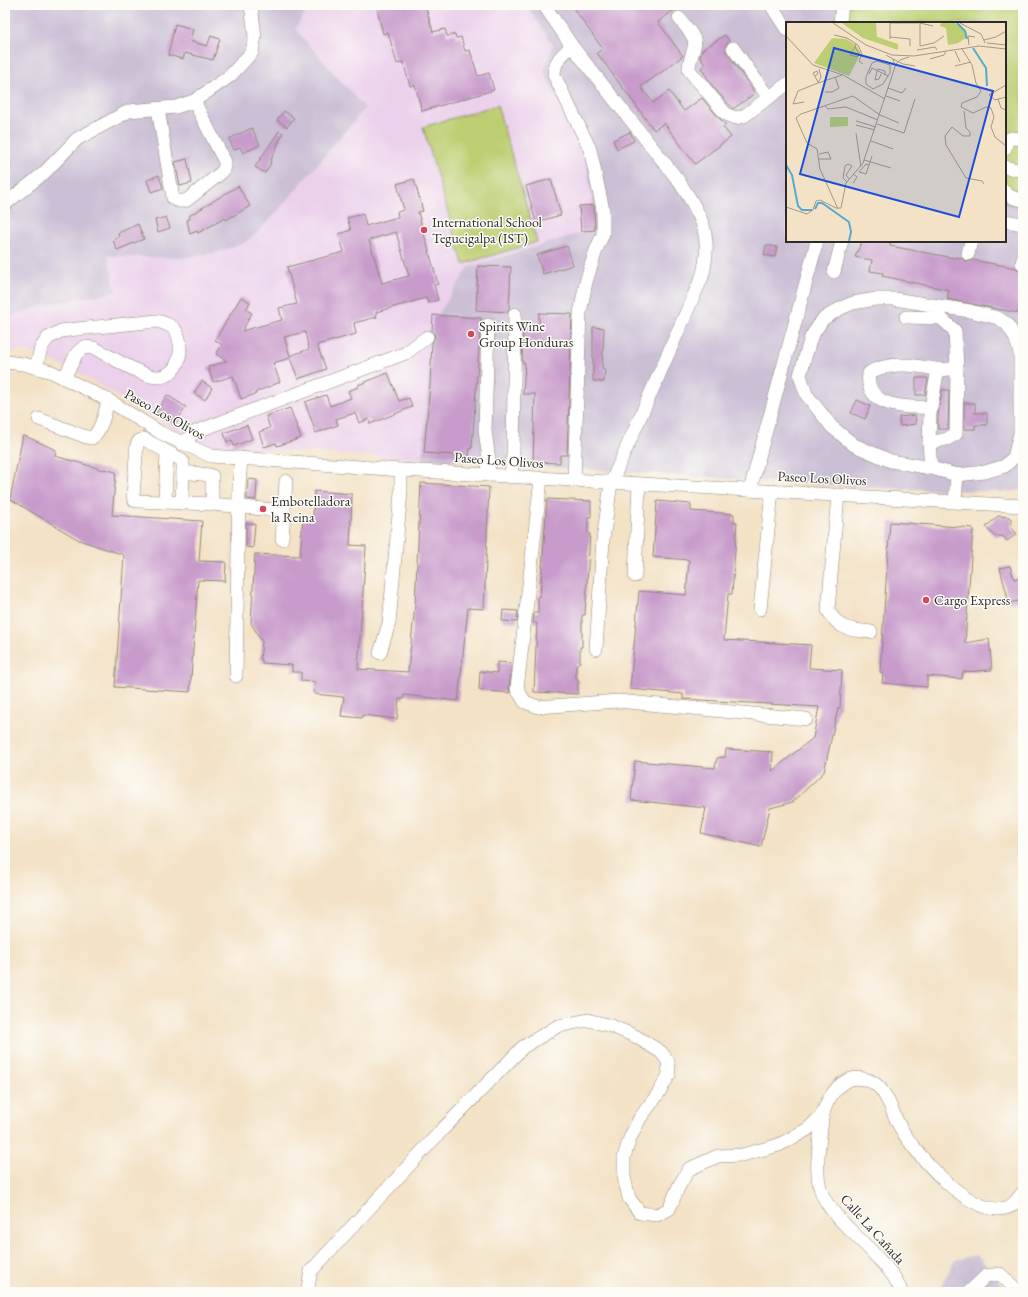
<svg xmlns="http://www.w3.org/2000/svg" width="1028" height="1297" font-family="'EB Garamond',serif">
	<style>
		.built { fill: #ebd1eb }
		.industrial { fill: #cbbfd5; fill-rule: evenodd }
		.green { fill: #bcce71; stroke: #747c4e }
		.building { fill: #c89bcb; fill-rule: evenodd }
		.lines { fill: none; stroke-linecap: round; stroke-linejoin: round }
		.minor-casing { stroke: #8f8678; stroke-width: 14 }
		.minor { stroke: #fff; stroke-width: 13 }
		.poi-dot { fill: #d1495b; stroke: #fdfcf7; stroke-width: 1.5 }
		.labels { text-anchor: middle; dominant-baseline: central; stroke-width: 3; stroke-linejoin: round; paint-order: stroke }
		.poi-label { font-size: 14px; fill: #2b2b2b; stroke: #fdfcf7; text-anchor: start }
		.street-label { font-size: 14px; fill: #2b2b2b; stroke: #fdfcf7 }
		.inset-river { fill: none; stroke: #56a9d1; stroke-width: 2 }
		.inset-road { fill: none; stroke: #a39988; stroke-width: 1 }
		.view { fill: #1d4ed8; fill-opacity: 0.15; stroke: #1d4ed8; stroke-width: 2 }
		.inset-edge { fill: none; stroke: #2b2b2b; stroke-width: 2 }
	</style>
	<rect width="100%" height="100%" fill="#fdfcf7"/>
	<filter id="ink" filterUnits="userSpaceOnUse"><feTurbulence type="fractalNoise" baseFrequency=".025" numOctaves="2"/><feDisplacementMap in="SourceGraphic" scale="8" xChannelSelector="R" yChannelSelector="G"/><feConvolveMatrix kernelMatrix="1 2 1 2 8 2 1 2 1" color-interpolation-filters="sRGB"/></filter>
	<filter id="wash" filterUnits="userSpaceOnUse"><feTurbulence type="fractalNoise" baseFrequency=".012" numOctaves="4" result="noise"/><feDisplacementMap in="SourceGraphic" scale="16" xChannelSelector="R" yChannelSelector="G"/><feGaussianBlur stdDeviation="0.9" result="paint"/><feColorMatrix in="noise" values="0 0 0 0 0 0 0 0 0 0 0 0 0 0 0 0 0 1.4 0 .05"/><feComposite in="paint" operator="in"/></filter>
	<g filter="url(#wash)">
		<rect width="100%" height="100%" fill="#f3e2c6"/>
		<path class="built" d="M311,5H526L553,45L544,72L584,150L597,228L469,268L432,324L422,459L202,446L80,374L50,360L25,351H5V320L13,315L54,303L107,256L183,258L257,233L278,211L365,108L295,29Z"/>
		<g class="industrial">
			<path d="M5,5H311L295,29L365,108L278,211L257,233L244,243L218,252L183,258L108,256L116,292L54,303L13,315L5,320Z"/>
			<path d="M526,5H1023V490L1007,492L879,488L422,459L432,324L469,267L597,228L584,150L544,72L553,45ZM787,23H1005V241H787Z"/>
			<path d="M977,1255L1009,1292H938L955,1260Z"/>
		</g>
		<g class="green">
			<path d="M848,5H1023V206L1005,203V23H846Z"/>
			<path d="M497,105L537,242L463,264L423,127Z"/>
		</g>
		<g id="blocks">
			<g class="building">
				<path d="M376,5H425L433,32L445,29L447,36L455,34L456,38L461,37L465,51L470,50L478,76L489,73L494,90L422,111L415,85L410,86L403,62L397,64L388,32L383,34Z"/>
				<path d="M571,5H680L658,22L683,56L641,87L653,103L669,91L684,111L702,98L719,118L726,125L723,127L731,137L695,164L664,123L654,130L597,53L603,49Z"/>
				<path d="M175,24L193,29L190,41L207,46L211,36L220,39L213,60L185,53L183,59L168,55Z"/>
				<path d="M725,35L729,41L726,45V52L755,93L733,109L714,88L701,68L705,65L700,57L702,50Z"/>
				<path d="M284,111L294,118L287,127L277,120Z"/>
				<path d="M252,128L260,145L243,153L240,147L234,150L229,139Z"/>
				<path d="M279,131L283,133L270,162L271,163L265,173L255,167Z"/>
				<path d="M630,132L634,141L617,149L613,140Z"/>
				<path d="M187,159L192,183L180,186L175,162Z"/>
				<path d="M159,175L163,188L151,192L147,180Z"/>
				<path d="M414,179L423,211L418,212L438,284L434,285L438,300L428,303L426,298L376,312L377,317L354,323L356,334L317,345L326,369L298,379L290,358L273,363L280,382L256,392V394L241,399L233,376L213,382L208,367L227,361L216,354L222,345L215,340L241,297L250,302L246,310L252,313L242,331L282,320L279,308L297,304L287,267L344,252L339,234L351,230L347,218L363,214L366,226L398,217L397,212L404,210L397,184ZM396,232L409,276L382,283L369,240ZM305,332L309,349L290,356L284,337Z"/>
				<path d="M551,179L561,215L536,222L526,186Z"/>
				<path d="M238,186L250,206L226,220L225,218L198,233L197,231L190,234L187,220L190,219L189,216Z"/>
				<path d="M594,205L595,230L581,231L579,206Z"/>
				<path d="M166,217L170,228L158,232L155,220Z"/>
				<path d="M138,224L144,239L117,250L113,240L119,237L118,233Z"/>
				<path d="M862,241H891L890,246L954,258L955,257L961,258L967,262L973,260L1016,268L1020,271H1023V311L1019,309L1018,313L947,299L949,290L882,276L883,273L870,271L872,260L855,257Z"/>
				<path d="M766,245L777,247L775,257L764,255Z"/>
				<path d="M567,246L573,265L543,274L537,255Z"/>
				<path d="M478,266L511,267L509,309L508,312L476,310Z"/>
				<path d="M539,313L572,314L567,455H560V463L533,462L535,394H523L525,363H522L523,331H539Z"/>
				<path d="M433,315L481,318L472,448H470L469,456L424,453L430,384L432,343L435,336L432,331Z"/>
				<path d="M593,327L604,328L602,369H605L604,382L593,381Z"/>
				<path d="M388,373L399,401L409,398L412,407L370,424L369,419L359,423L355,413L336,419L338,425L316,433L305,402L326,395L330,406L351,398L348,391L358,387V385Z"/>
				<path d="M916,378H928L925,395H916Z"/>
				<path d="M202,381L212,388L205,400L194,393Z"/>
				<path d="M942,390H949L948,429H938V415Z"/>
				<path d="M167,395L186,407L175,424L156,412Z"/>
				<path d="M857,400L870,406L865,419L851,413Z"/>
				<path d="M964,403H975V413H987V425H975V429H964Z"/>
				<path d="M290,408L301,438L277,446L276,443L264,447L259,432L270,428L266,416Z"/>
				<path d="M915,415L916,424L900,426L899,417Z"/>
				<path d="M247,425L252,439L234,446L232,440L227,442L224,433Z"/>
				<path d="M23,435L56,450L55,456L104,470V469L116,472L112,515L202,521L199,561L226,562L225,581L198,580L190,692L115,687L124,555L79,540L10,499Z"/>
				<path d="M248,479L257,480L256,500L247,499Z"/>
				<path d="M421,483L489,487L484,609L468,608L458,701L404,695L403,699H399L397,719L362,715V718L341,716L344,697L314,694L315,682L301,681V672H292V665L262,663V659H260L262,642L251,623L255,554L300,556L303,517H313L314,491L352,494L350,545L366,546L358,669L408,672L415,605Z"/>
				<path d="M547,499L591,501V517H588V534H590L589,550L585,615H582V647H580V662L576,665V679L578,680V694L534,692L537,623H533L534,612H538V596H540Z"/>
				<path d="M657,501L691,504V511L734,514V522H737L732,594H728L724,640L811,645L809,668L842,670L840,708H838L824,772L793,802L770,808L761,847L701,833L706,808L631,800L635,761L715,768L717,758L725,757L726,749L773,752L772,771L813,738L819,707L683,699V694L630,689L639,591L686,595L689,560L653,557Z"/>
				<path d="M998,516L1009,517L1012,520L1011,527L1017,534L1007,541L1003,536H994L986,527Z"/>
				<path d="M890,522L973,528L965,643L989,639L992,670L963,672L962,679L927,676V687L882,683L883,673L880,672Z"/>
				<path d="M246,523L255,524L253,548L246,547Z"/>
				<path d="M1010,566L1014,579L1021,578L1023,587V600L1009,603L1000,568Z"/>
				<path d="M503,610L518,611L517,622L502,621Z"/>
				<path d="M497,662L512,663L509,688L510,693L479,690L480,671L497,673Z"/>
			</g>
		</g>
	</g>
	<g filter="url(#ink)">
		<use href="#blocks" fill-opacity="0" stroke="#8f8678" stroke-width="1"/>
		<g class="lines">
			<defs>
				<g id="minor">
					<path d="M544,5L572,46L678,180C700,214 714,234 702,277L611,483L603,540L596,649"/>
					<path d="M771,5L787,30"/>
					<path d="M679,18C684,24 691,32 694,39C697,46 688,61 689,70L725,113C732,118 736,119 744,116L787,84"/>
					<path d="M840,23L842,5"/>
					<path d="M572,46C562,55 554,61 554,75L590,149L603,210V234L596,250L586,282L580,313L574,481"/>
					<path d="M733,48L769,98"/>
					<path d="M158,109L173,198C178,202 181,202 187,200L222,172L225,167V162L194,101"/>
					<path d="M1005,149L1007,141L1011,138L1023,139"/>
					<path d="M1005,167L1023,171"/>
					<path d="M1005,191C1008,197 1016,199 1023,200"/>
					<path d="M5,204L44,173L77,139L129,111L176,107L194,101L230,76L252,52L255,36L251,5"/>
					<path d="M1005,221L1023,224"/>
					<path d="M968,254L971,241"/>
					<path d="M1022,263L1023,259"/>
					<path d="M834,272L842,241"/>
					<path d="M876,299H894L970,311L998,318L1007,324L1015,337L1020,353V433L1014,457L1005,466L985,472L957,475L931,468L891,461L854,445L832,427L806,394L800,375L811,337L823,319L841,308L853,303Z"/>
					<path d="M906,317L941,318L955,331L957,368L941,370L937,374L930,414L929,443L931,468"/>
					<path d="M488,325L485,430L489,460L488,475"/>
					<path d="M5,362L23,364L52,372L108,400L161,433L211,456L401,470L1023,506"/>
					<path d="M36,367L41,348L48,338L61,331L77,329L157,321C164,323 172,325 176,331C185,347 180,376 158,377C144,378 108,355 94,348L84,347L77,353L64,378"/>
					<path d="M931,407C908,408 863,408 869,373C890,360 918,366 941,370"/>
					<path d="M39,419L86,437L92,438C102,429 105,413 108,400"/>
					<path d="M929,443L947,439L956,434L957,368"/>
					<path d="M182,444L195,432L406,353L427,337"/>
					<path d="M511,477L513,455L515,314"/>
					<path d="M541,479L517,689L525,702L538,707L618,701L806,719"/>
					<path d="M750,490L817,241"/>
					<path d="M838,495L828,610C840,631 849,629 871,632"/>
					<path d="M955,501L957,475"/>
					<path d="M165,502L167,452"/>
					<path d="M182,503L183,472"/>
					<path d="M212,504V476L210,475L183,472V462L180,459L144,439L139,441L137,444L133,496L134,500L137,501L212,504L284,511"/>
					<path d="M282,539L286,481"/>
					<path d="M635,576L639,484"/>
					<path d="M760,609L772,491"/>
					<path d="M380,653L389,623L401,492V470"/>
					<path d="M236,676L239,486L241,458"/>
					<path d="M307,1292L311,1271L442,1130L523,1047L558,1026L588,1020L611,1026L635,1036L661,1052L668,1061L669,1075L658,1094L640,1118L630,1138L624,1157V1177L629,1198L640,1213L657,1215L669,1209L679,1186L689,1169L718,1156L742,1155L779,1145L808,1129L823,1114"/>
					<path d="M901,1292C897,1277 886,1267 875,1255C860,1238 828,1213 821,1191C814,1171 820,1140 822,1119C824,1104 836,1083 851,1079C858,1077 868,1079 874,1083C888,1093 892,1113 900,1127C916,1155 970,1217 1006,1208C1014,1206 1018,1198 1023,1192"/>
					<path d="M969,1292L986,1276L1000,1274L1019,1292"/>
				</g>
			</defs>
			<use href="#minor" class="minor-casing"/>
			<use href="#minor" class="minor"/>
		</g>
	</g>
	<g class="poi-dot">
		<circle cx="424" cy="230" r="4"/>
		<circle cx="471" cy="334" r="4"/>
		<circle cx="263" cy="509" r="4"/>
		<circle cx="926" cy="600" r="4"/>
	</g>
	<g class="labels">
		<g class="poi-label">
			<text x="432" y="222">International School<tspan x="432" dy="16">Tegucigalpa (IST)</tspan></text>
			<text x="479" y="326">Spirits Wine<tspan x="479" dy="16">Group Honduras</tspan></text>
			<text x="271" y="501">Embotelladora<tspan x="271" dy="16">la Reina</tspan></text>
			<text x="934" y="600">Cargo Express</text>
		</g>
		<g class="street-label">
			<text transform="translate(165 414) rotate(29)">Paseo Los Olivos</text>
			<text transform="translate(499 460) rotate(4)">Paseo Los Olivos</text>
			<text transform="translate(822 478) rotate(3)">Paseo Los Olivos</text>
			<text transform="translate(873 1229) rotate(48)">Calle La Cañada</text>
		</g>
	</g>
	<g transform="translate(786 22)">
		<rect width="220" height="220" fill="#f3e2c6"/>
		<path d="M56,1H90L91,15L112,22V28L77,16ZM155,1H169L181,11L180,16L172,21L162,23L160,6L154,4ZM46,16L60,17L70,23L75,31L63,54L28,41ZM44,95H62V104L44,105Z" fill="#bcce71"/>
		<path class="inset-river" d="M171,1L179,9L181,17M187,26L200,46L201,64M0,143L6,153L12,184L16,188H26M29,187L32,181H36L63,200L65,210L63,219"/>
		<path class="inset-road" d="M47,1L80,23L106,33L128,34L193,24L220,27M104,1H133M104,1V17M134,1V24L148,21L158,14M134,1L147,4M174,1L195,12L199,21M48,13L61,16L72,23L76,32L73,39L77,42M0,14L27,43L57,53L99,77M104,15L124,17V24M198,18L210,15L220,9M201,21L220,23M183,23L182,14L189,15M69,25L73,32L71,35L64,33L69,25L70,22M176,27L186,43L190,61L195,69L191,75L176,81L175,85L187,91L200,85L205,86L208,95L205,105L209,115L220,124M131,28L149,25L151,28M169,29L174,40M100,33L107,37L109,44M107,37L117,42L129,44M144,37L158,33L160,29M91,39L104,43V51L97,62L87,67L80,62V55L86,41ZM169,44L185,40M91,47L99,49V53M91,49L89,58L93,57L95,52M83,52L86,46L102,54M29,54L32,52L31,49L27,51L32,60M32,61L56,53M220,63L203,73L209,78L220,75M102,66L116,71L120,66M39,70H46L53,66L49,55M100,74L114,79M212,77L215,86L220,88M18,80L7,82L12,69L32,61L35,55L33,47M39,84L42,87L60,85L92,98M178,89L180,106L184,110V114H177L166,105L159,114L160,123L180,156L196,159L198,162M70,99L90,105M91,102L118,111L129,77M70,103L89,108M70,111L75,145M85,119L107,127M33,132L42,130L45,137H33M78,138L105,146M83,143L80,142L73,150L80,152L86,134M67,152L71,155L67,161M61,160L57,156L59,144L62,142L66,144L60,153L63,157M0,185L21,192L27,188L30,179L34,178L50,186H55L60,161L77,141L110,42L114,38L123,35M52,187L34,147L31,127L21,121L10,96L15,92L67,74L94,93L113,101"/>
		<path class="view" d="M48,26L207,69L173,195L14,152Z"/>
		<rect width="220" height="220" class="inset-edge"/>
	</g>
	<rect width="1028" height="1297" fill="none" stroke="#fdfcf7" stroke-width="20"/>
</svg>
